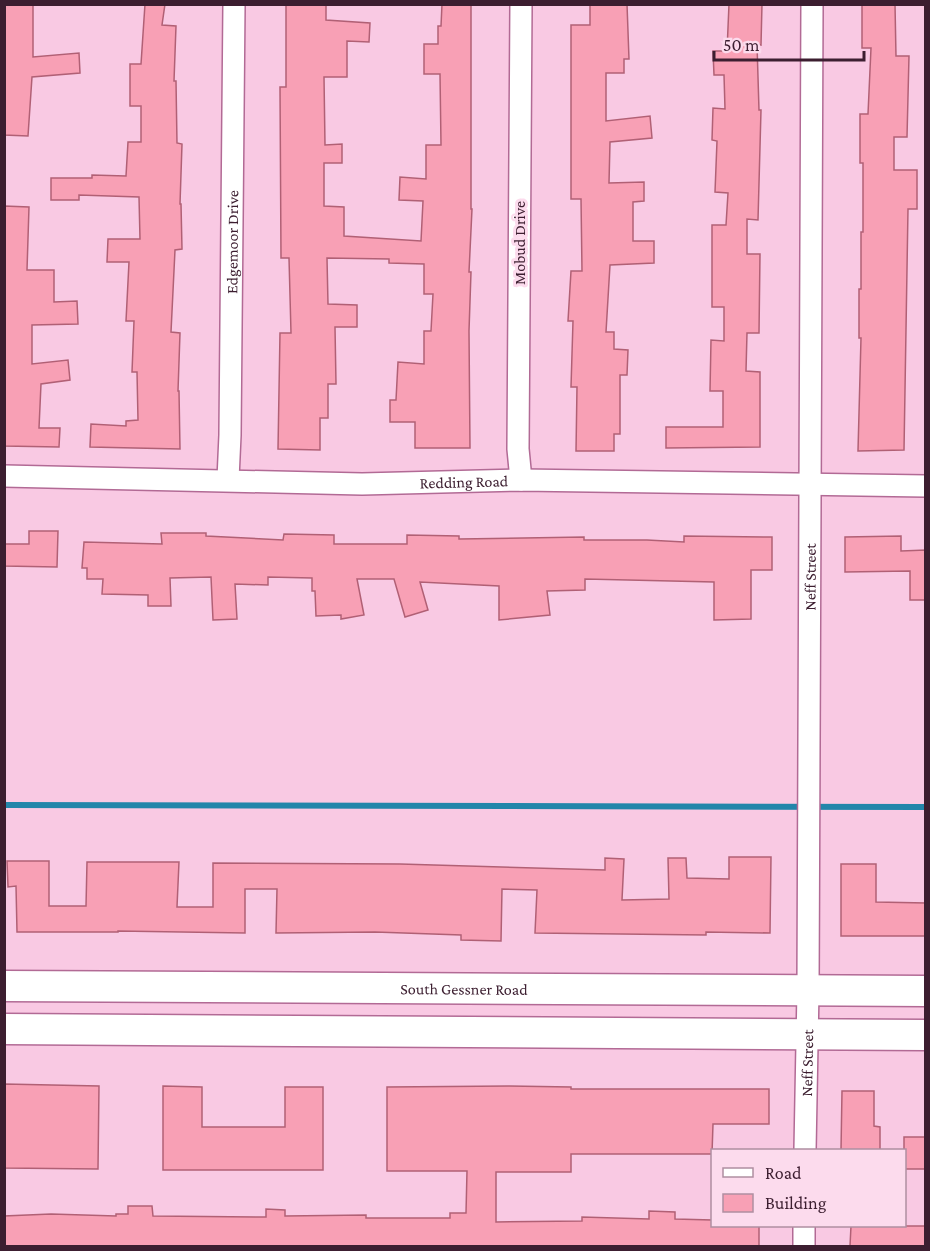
<svg xmlns="http://www.w3.org/2000/svg" width="930" height="1251" font-family="'Crimson Pro',serif">
	<style>
		.lines { fill: none; stroke-linecap: round; stroke-linejoin: round }
		.stream { stroke: #2286aa; stroke-width: 6 }
		.building { fill: #f8a0b5; stroke: #b16075; stroke-width: 1.5 }
		.street-casing { stroke: #b26a95; stroke-width: 24 }
		.secondary-casing { stroke: #b26a95; stroke-width: 33 }
		.street { stroke: #fff; stroke-width: 21 }
		.secondary { stroke: #fff; stroke-width: 30 }
		.labels { text-anchor: middle; dominant-baseline: central; stroke-width: 6; stroke-linejoin: round; paint-order: stroke }
		.street-label { font-size: 16px; fill: #3c1e30; stroke: #fcdbed }
	</style>
	<rect width="100%" height="100%" fill="#f9c9e3"/>
	<g class="lines">
		<path class="stream" d="M4,805L926,807"/>
	</g>
	<g class="building">
		<path d="M4,4H33V57L79,53L80,73L32,77L28,136L4,135Z"/>
		<path d="M145,4H165L162,25L176,26L174,81H176L177,143L182,144L180,204H181L182,249L175,250L171,332L180,333L178,391H179L180,449L90,447L91,424L126,426V421L138,420L137,372H132L134,321H126L129,262H107L108,239H140L139,197L79,195V200H51V178H92V175L126,176L128,142H141V106H130V64H141Z"/>
		<path d="M286,4H326V20L370,23L369,42L347,41V77H324L325,145L342,144V163H324V206L344,207V236L421,241L423,201L399,200L400,177L426,179V145H441L440,74H424V44H438V26H441L442,4H471V209H472L469,272H471L469,331L470,448H415V422H390V400H396L398,362L424,364V331H431L433,294H424V264L389,263V259L327,258L328,304L357,305V327H335L336,384H328V418H320V450L278,449L280,333H291L289,258H281L280,87H286Z"/>
		<path d="M590,4H627L629,59H624V73H606V121L650,116L652,138L610,142L609,183L644,182V201L633,202V241H654V263L610,265L606,332H614V349L628,350L627,375H620V434H614V451H576L577,387H571L573,321H568L571,271H582L581,199H571V25H590Z"/>
		<path d="M729,4H762L761,45L757,44L759,110H761L758,220L747,219V254H760L759,333H747L746,371L760,372V447L666,448V427H723V391H710L711,340L724,341V307H712V225H726L728,193L715,192L717,141L712,140L713,108L725,109L724,75H714L713,51H727Z"/>
		<path d="M862,4H895L896,56H909L907,137H894V170H917V209H908L904,450L858,451L861,338H859V289H861V232H863V163H860V114H868L871,48H862Z"/>
		<path d="M4,206L29,207L27,270H54V302L77,301L78,324L32,325V364L68,360L70,380L41,384L39,428H60L59,447L4,446Z"/>
		<path d="M29,531H58L57,567L4,566V544H29Z"/>
		<path d="M161,533H206V536L283,540L284,534L334,535V544H407V535L459,536V539L584,537V540H647L684,542V536L772,537V570H751V619L714,620V582L585,579V590L547,591L550,615L499,620V586L420,582L428,610L405,617L394,579H357L364,615L341,619V615L316,616L315,591H312V578L268,577V585L235,584L237,619L213,620L211,577L170,578L171,606H148V595L102,594L103,579H87V568H82L84,542L162,544Z"/>
		<path d="M901,536V551L926,550V600H910V571L845,572V537Z"/>
		<path d="M729,857H771L770,933L706,932V935L535,933L537,890L502,889L501,941L461,940V935L375,932L276,933L277,889H245V933L118,931V932H17L16,886L8,887L7,861H49V906H86L87,862H179L177,907H213V863L400,864L605,870V858L624,859L622,900L669,899L668,858H686L687,878L729,879Z"/>
		<path d="M841,864H876V902L926,903V936H841Z"/>
		<path d="M4,1084L99,1086L98,1169L4,1168Z"/>
		<path d="M163,1086L202,1087V1127H285V1087H323V1170H163Z"/>
		<path d="M509,1086L571,1087V1089H769V1124H713L712,1154H571V1172H496V1222L582,1221V1217L649,1219V1211L675,1212V1219L712,1220V1226H759V1246H4V1216L51,1214L116,1216V1214H128V1206H152L153,1216L266,1217V1209L285,1210V1216L366,1215V1218H450V1213H466L467,1171H387V1087Z"/>
		<path d="M842,1091H874V1126L880,1127V1150H841Z"/>
		<rect x="904" y="1137" width="22" height="32"/>
		<path d="M851,1226H926V1246H850Z"/>
	</g>
	<g class="lines">
		<defs>
			<g id="street">
				<path d="M521,4L518,449L521,480"/>
				<path id="s1" d="M4,476L362,484L521,480L926,486"/>
				<path id="s2" d="M228,479L230,435L234,4"/>
				<path id="s3" d="M805,1150L808,990L812,4"/>
				<path d="M804,1246V1226"/>
			</g>
			<g id="secondary">
				<path id="s4" d="M4,986L926,991"/>
				<path d="M4,1029L926,1035"/>
			</g>
		</defs>
		<use href="#street" class="street-casing"/>
		<use href="#secondary" class="secondary-casing"/>
		<use href="#street" class="street"/>
		<use href="#secondary" class="secondary"/>
	</g>
	<g class="labels">
		<g class="street-label">
			<text stroke="none"><textPath href="#s2" startOffset="237">Edgemoor Drive</textPath></text>
			<text transform="translate(519 243) rotate(-90)">Mobud Drive</text>
			<text stroke="none"><textPath href="#s1" startOffset="460">Redding Road</textPath></text>
			<text stroke="none"><textPath href="#s3" startOffset="573">Neff Street</textPath></text>
			<text stroke="none"><textPath href="#s4" startOffset="460">South Gessner Road</textPath></text>
			<text stroke="none"><textPath href="#s3" startOffset="87">Neff Street</textPath></text>
		</g>
	</g>
	<rect width="930" height="1251" fill="none" stroke="#3c1e30" stroke-width="12"/>
	<rect x="711" y="1149" width="195" height="78" fill="#fcdbed" stroke="#af8fa1" stroke-width="1.5"/>
	<rect x="723" y="1168" width="30" height="9" fill="#ffffff" stroke="#af8fa1" stroke-width="1.5"/>
	<text x="765" y="1179" font-size="18" fill="#3c1e30">Road</text>
	<rect x="723" y="1194" width="30" height="18" fill="#f8a0b5" stroke="#af8fa1" stroke-width="1.5"/>
	<text x="765" y="1209" font-size="18" fill="#3c1e30">Building</text>
	<path d="M714 51v9h150v-9" fill="none" stroke="#3c1e30" stroke-width="3"/>
	<text x="723" y="51" font-size="18" fill="#3c1e30" stroke="#fcdbed" stroke-width="4.5" paint-order="stroke">50 m</text>
</svg>
